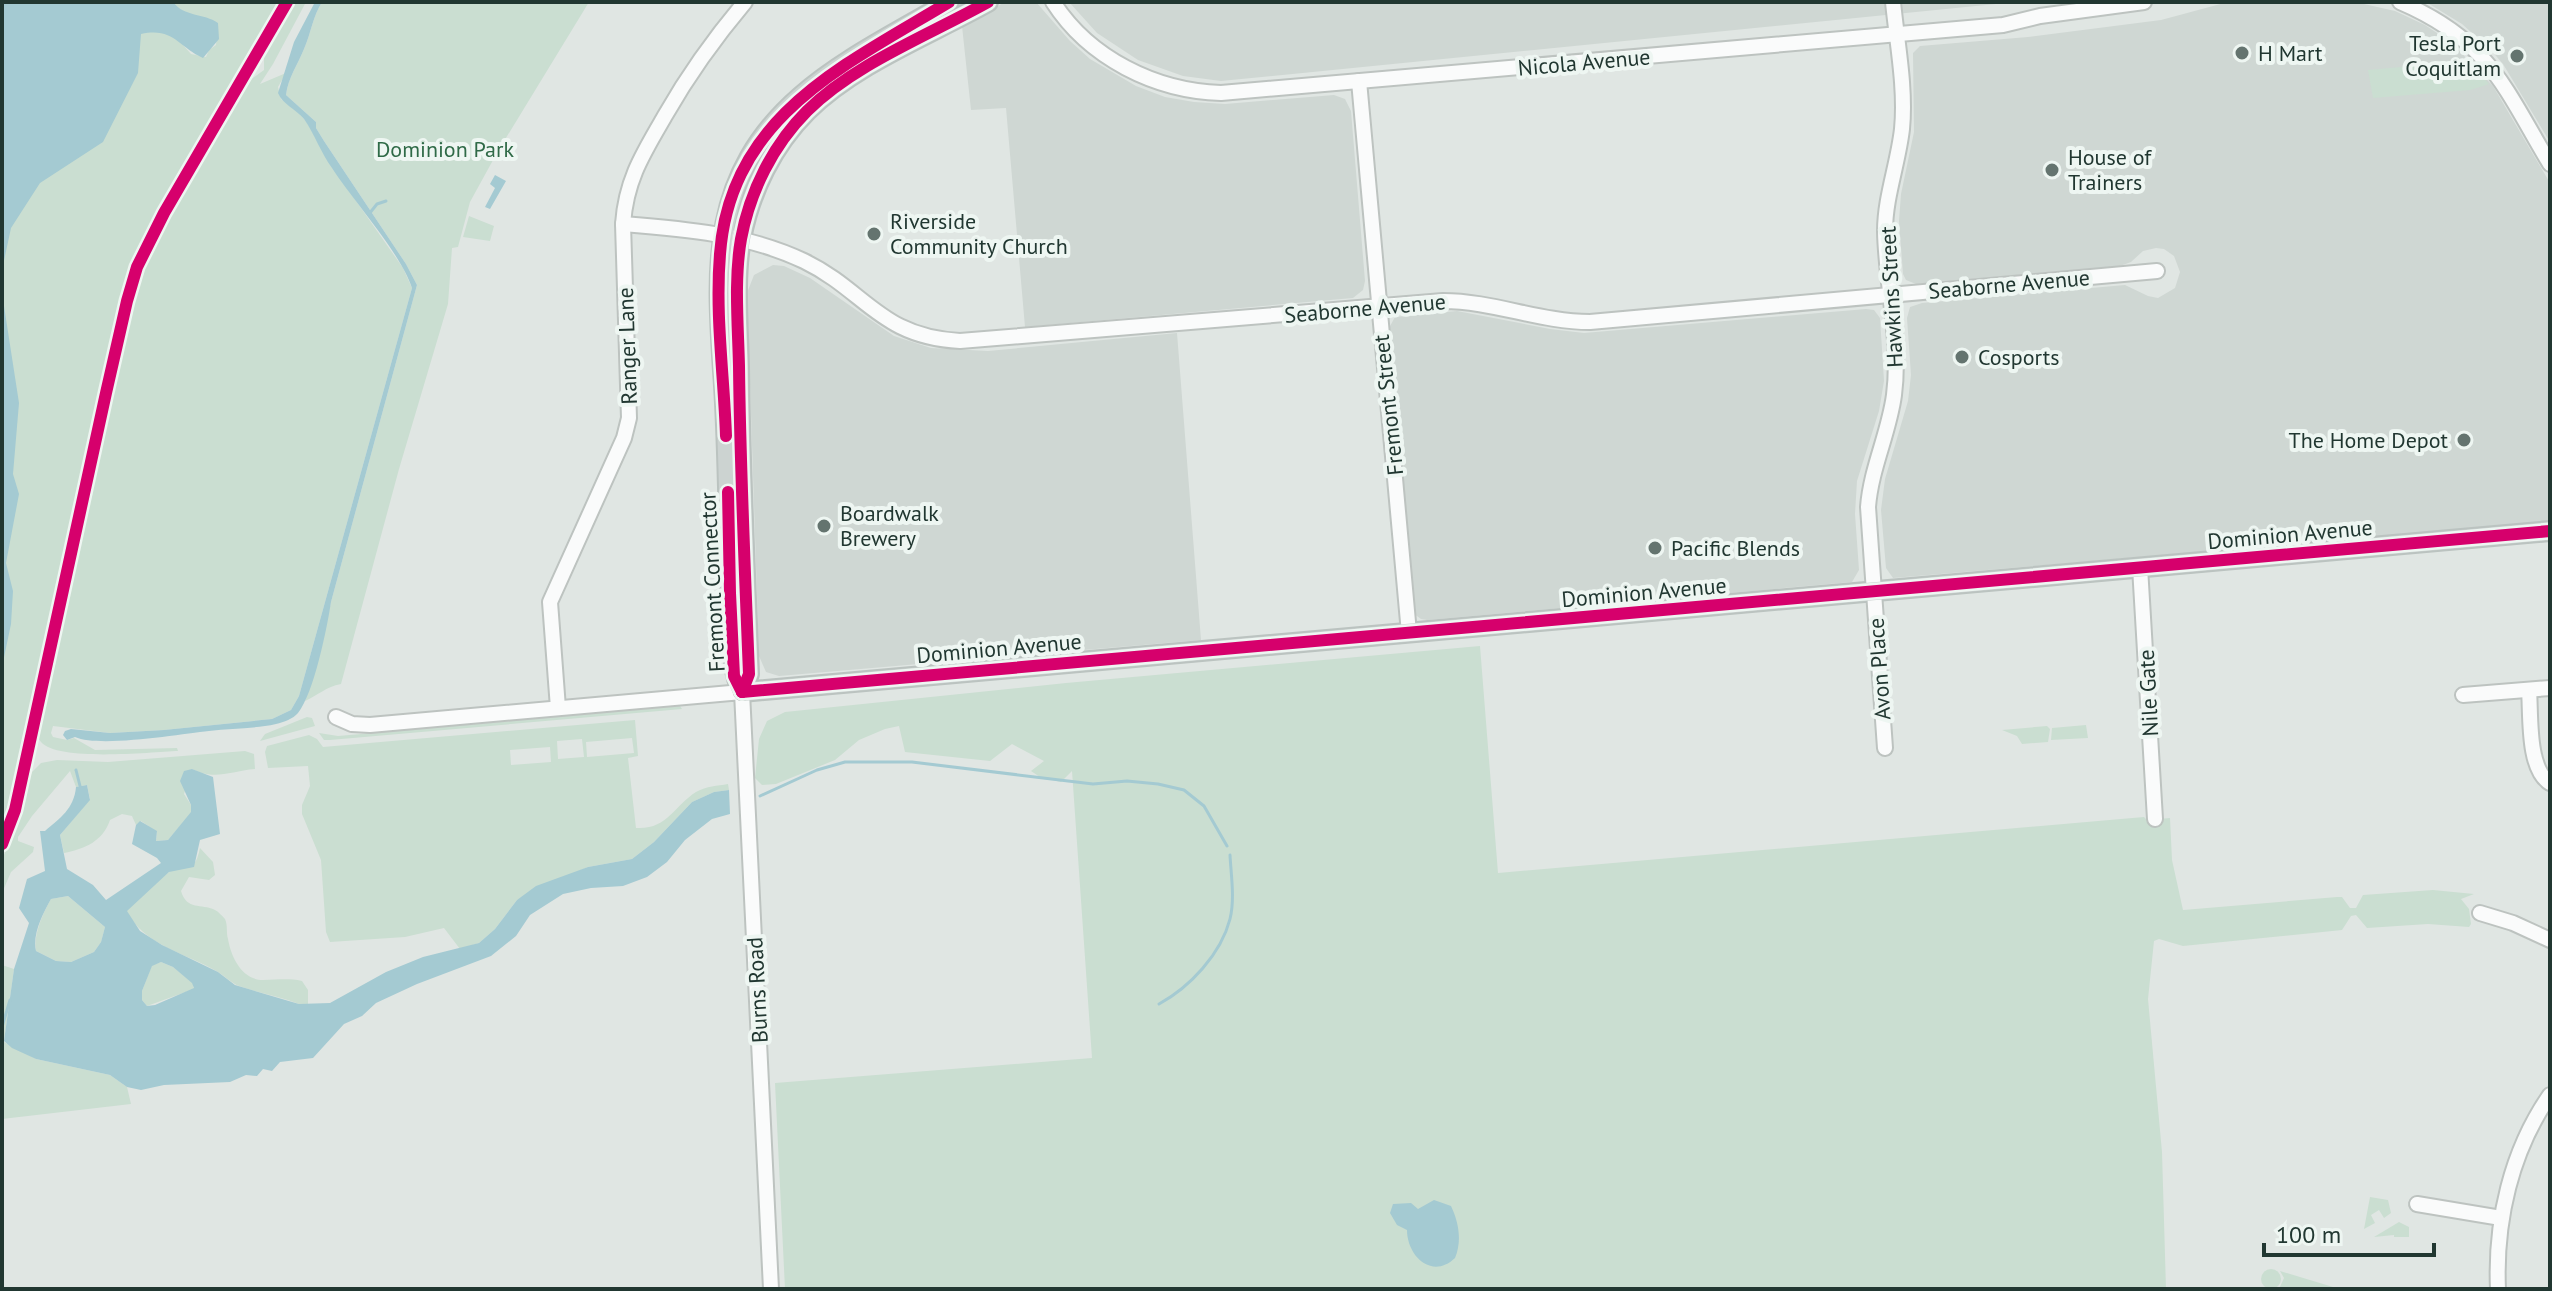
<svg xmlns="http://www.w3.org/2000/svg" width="2552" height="1291" font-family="'PT Sans',sans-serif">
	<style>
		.built { fill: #cfd7d3 }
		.green { fill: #caded1; fill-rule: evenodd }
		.water { fill: #a4cad2; fill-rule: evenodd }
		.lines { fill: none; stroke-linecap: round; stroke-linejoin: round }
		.stream { stroke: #a4cad2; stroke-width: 3 }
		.minor-casing { stroke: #bdc3c0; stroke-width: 18 }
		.major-casing { stroke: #bbc3c0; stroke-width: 22 }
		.minor { stroke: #fafbfb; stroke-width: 14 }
		.major { stroke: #ccd3d1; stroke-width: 18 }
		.cycleway-casing { stroke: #eef6f2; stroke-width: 17 }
		.cycleway { stroke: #d6006c; stroke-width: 12 }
		.poi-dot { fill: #64746f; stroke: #eef6f2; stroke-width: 3 }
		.labels { text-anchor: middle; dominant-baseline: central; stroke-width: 8; stroke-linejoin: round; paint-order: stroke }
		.poi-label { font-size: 22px; fill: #213731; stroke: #eef6f2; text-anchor: start }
		.street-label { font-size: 22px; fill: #213731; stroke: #eef6f2 }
		.park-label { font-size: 22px; fill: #2f6a47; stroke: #eef6f2 }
	</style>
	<rect width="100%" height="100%" fill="#e0e6e3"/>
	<g class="built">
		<path d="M1005,2H1036L1070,41L1090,59L1136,86L1165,97L1194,102L1225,104L1334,95L1345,99L1351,111L1365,281L1363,290L1353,298L1025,327L1006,108L971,110L962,26Z"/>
		<path d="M1069,2H2016L1221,81L1183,76L1138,60L1097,33Z"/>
		<path d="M2228,2H2355L2395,11L2425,25L2452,43L2493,86L2550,183V522L1893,578L1886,568L1881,510L1885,479L1908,401L1911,375L1907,318L1910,307L1922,303L2125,285L2148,296L2158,298L2175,288L2180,272L2174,256L2164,249L2156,248L2143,251L2131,262L2120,266L1916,284L1906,280L1903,274L1899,221L1901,194L1914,132L1913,53L1920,46L2028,37L2161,20Z"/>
		<path d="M2426,2H2550V142L2503,64L2490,49L2462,24Z"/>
		<path d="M773,265L784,266L810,278L894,336L931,348L988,351L1177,333L1201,640L779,676L766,672L759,656L747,293L754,275Z"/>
		<path d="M1866,309L1874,310L1880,318L1884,381L1879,411L1857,481L1855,514L1859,570L1852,582L1427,620L1421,619L1413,613L1389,328L1395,317L1457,311L1550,329L1584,333Z"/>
	</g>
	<g class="green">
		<path d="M131,2H282C224,102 154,200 120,311L13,801L2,832V199L76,56L162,21L191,54L206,57L209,50L216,45L218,23Z"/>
		<path d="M292,2H306L273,64L260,84L286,73L278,87L281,99L300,114L307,123L347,188L403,268L412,288L299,696L291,710L272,719L164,730L110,733L53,726L51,733L53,737L67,740L74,738L95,750L177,748L178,751C151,752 58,762 41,742C34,734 37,721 39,712L130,302L159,229L243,85L264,70V50Z"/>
		<path d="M322,2H589L498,151L470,202L458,247L452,248L448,304L399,469L341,684C326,687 318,695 305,701L320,653L331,602L417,285L406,264L324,141L316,128V122L286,95C288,78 298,64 304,49C311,33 313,16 322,2Z"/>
		<path d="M2468,61L2489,84L2470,90L2373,98L2368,70Z"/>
		<path d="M469,216L494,226L490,241L463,237Z"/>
		<path d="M1480,646L1498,873L2144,817L2147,820L2170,818L2172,860L2183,910L2337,897H2342L2350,908H2356L2363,895L2433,890L2474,894L2461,899L2469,909L2471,924L2469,927L2428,924L2367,928L2356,915L2351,916L2342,930L2183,946L2159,939L2154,941L2148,999L2162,1152L2166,1289H785L775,1083L1092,1058L1072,771L1061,782L1040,777L1031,771L1044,761L1012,744L990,761L905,752L899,726L885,729L859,740L835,760L776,784L762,785L755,778L759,739L767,721L785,712L1066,683Z"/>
		<path d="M680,706L682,709L330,740H324L319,733L338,736Z"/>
		<path d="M307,717L312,718L315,726L260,741L265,734Z"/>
		<path d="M635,720L638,756L628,758L636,828C667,830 674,806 696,792C707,786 717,786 728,784L729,790L714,792L692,802L654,842L632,859L588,867L517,900L495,929L479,943L460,949L444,928L405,937L330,942L326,932L321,860L302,814V805L310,786L308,766L268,768L265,752L267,746L309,735L317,739L323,747ZM632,738L634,753L587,757L586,742ZM582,739L584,757L558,759L557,741ZM550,747L551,762L511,765L510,750Z"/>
		<path d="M2086,725L2088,738L2051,740L2052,728Z"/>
		<path d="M2047,726L2050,729L2048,742L2022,744L2017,736L2002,730Z"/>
		<path d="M245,751L254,754L255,769C230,771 215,781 192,769L184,794L191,805V813L168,840L156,841L157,832L141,821L136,825L132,816L122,814L110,820C103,841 85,849 64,853L60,835L90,799L87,785L76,787L70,771L32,816L18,837V841L34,847L33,852L11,872L2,893V860L19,817L28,780L32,772L41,763L57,760L108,762Z"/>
		<path d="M200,848L213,862L215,875L209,880L189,877L181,891C187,911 201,903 215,910C219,912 222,916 225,919C228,926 226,932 228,939C231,957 242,980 263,980C277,980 288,978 302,981L308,990V1004H299C279,996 258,993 239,986C231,983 225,976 218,972C186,953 144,946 126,910C141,898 155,883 169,872C183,861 194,878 200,848Z"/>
		<path d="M68,896L105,927L101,942L94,952L71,962L56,961L36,951C33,935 43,913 51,899Z"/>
		<path d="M161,962L173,967L193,983L194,989L147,1006L142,1000V991L152,965Z"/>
		<path d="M2,965L14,969L4,1042L36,1059L110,1075L127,1087L131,1104L2,1119Z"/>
		<path d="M2370,1197L2388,1200L2391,1213L2384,1218L2379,1210L2371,1215L2375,1223L2364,1229Z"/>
		<path d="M2399,1222L2409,1227V1237H2394V1235L2374,1237Z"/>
		<circle cx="2271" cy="1279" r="10"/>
		<path d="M2280,1271L2333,1287L2279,1289L2284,1278Z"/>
	</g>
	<g class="water">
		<path d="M2,2H173C184,17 204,13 218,23L219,39L203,58C178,47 174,27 141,34L138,73L103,142L40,183L11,228L2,270Z"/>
		<path d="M315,2H322C313,16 311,33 304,49C298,64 288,78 286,95L316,122V128L324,141L406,264L417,285L331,602C327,628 314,693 298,713C293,719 284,722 276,724C254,729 232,728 209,731C180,734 100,748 75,737L67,740L63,735L65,731L71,729L110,733L164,730L272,719L291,710L299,696L412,288C400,252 354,202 332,168C321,153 315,135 304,119C296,109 283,105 278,93L294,42Z"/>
		<path d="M495,175L506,181L490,209L485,207L495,188L490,184Z"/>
		<path d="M2,293L19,403L13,474L19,494L6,563L13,591L11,624L2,667Z"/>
		<path d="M192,769L213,777L220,834L200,840L194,867L169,872L127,911L140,931L162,945L218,972L235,985L299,1004L330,1003L386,972L423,957L479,943L495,929L517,900L536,886L588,867L632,859L654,842L692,802L714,792L729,790L730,814L712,819L685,840L667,862L647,877L623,886L591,888L563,894L530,915L516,936L491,956L417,984L376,1003L362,1016L344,1024L313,1058L280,1062L272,1071L263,1069L257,1076L246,1075L230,1082L164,1085L141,1090L127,1087L110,1075L36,1059L12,1048L4,1041L14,969L29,923L19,908L27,879L45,871L40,831H45C60,818 74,809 76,787L87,785L90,800L60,835L67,869L93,885L106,900L161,863L157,858L132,844L136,825L140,821L157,831L156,841L168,840L191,812V805L180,781L184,771ZM68,896L105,927L101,942L94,952L71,962L56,961L36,951C32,935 43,913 51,899ZM161,962L173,967L192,983L194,988L155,1005L147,1006L142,1000V991L152,966Z"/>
		<path d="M1434,1200L1451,1206C1459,1223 1462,1241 1455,1258C1432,1280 1407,1256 1407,1230L1397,1225L1390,1213L1393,1204L1411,1203L1418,1209Z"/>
	</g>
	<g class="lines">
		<g class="stream">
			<path d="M369,214L377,204L386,201"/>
			<path d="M76,770L80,786"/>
			<path d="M760,796L817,770L845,762H912L1093,784L1127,781L1158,784L1184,790L1204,806L1227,846"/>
			<path d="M1159,1004C1190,987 1221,954 1230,919C1235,899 1231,875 1230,855"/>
			<path d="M2,1027L10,1000"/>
		</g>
		<defs>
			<g id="minor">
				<path d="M1053,2C1089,58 1155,91 1221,93L2003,25L2040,16L2144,2"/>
				<path d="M2400,2C2489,40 2504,87 2550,164"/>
				<path d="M1359,81L1409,633"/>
				<path d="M623,224C685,229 747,234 804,261C866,291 880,337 960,341L1443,301C1493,301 1540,322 1590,322L2157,271"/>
				<path d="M2140,567L2155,819"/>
				<path d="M2529,690C2531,715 2527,769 2550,783"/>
				<path d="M2463,695L2550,688"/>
				<path d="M558,708L550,602L624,438L629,418L623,224C626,179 644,152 666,114C690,72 713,40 745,2"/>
				<path d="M336,717L352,724L370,725L742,692L771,1289"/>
				<path d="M1885,748L1868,507C1871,468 1889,433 1894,395C1901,341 1886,286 1885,231C1885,197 1898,164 1902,129C1906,88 1897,43 1893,2"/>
				<path d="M2480,913L2513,923L2550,940"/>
				<path d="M2417,1204L2501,1218"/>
				<path d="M2498,1289C2495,1221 2511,1151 2550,1095"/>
			</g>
			<g id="major">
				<path d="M742,692L2550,531"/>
				<path d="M742,692L749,674C745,571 740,468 739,366C738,324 734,279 741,239C750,191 773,145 807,111C854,64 929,35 988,2"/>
				<path d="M742,692C732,671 733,650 732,627C729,580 729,534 728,487C727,448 726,410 723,371C716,264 711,175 800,97C843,59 899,32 949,2"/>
			</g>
		</defs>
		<use href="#minor" class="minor-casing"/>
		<use href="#major" class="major-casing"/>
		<use href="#minor" class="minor"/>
		<use href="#major" class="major"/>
		<defs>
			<g id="cycleway">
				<path d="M726,436C724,376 715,315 720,254C730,116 845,65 949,2"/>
				<path d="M728,492L730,593L734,676L742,692"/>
				<path d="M742,692L2550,531"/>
				<path d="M742,692L749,674C745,571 740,468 739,366C738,324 734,279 741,239C750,191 773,145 807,111C854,64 929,35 988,2"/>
				<path d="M2,844L15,810L106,393L127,301L137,267L164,213L287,2"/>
			</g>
		</defs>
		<use href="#cycleway" class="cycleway-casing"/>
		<use href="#cycleway" class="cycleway"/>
	</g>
	<g class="poi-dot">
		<circle cx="2242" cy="53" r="8"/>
		<circle cx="2517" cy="56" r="8"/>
		<circle cx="2052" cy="170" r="8"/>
		<circle cx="874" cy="234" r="8"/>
		<circle cx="1962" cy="357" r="8"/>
		<circle cx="2464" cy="440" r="8"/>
		<circle cx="824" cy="526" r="8"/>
		<circle cx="1655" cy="548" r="8"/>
	</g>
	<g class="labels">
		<g class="poi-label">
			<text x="2501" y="43" text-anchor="end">Tesla Port<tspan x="2501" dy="25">Coquitlam</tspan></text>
			<text x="2258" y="53">H Mart</text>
			<text x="2068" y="157">House of<tspan x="2068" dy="25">Trainers</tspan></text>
			<text x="890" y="221">Riverside<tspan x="890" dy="25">Community Church</tspan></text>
			<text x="1978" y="357">Cosports</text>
			<text x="2448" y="440" text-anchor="end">The Home Depot</text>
			<text x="840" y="513">Boardwalk<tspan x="840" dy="25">Brewery</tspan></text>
			<text x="1671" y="548">Pacific Blends</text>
		</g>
		<g class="street-label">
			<text transform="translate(1584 62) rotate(-5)">Nicola Avenue</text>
			<text transform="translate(2009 284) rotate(-5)">Seaborne Avenue</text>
			<text transform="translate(1891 297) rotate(-93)">Hawkins Street</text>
			<text transform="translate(1365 308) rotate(-5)">Seaborne Avenue</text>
			<text transform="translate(627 346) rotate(-92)">Ranger Lane</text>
			<text transform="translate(1388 405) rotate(-96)">Fremont Street</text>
			<text transform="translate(2290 534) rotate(-5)">Dominion Avenue</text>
			<text transform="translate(712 582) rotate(-93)">Fremont Connector</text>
			<text transform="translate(1644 592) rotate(-5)">Dominion Avenue</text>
			<text transform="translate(999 648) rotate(-5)">Dominion Avenue</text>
			<text transform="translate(1879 669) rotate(-94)">Avon Place</text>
			<text transform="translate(2148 693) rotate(-93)">Nile Gate</text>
			<text transform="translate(757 990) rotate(-93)">Burns Road</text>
		</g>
		<g class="park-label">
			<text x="445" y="149">Dominion Park</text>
		</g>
	</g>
	<rect width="2552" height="1291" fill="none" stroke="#213731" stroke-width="8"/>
	<path d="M2264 1243v12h170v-12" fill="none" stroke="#213731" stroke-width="4"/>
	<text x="2276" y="1243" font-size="24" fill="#213731" stroke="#eef6f2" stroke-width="6" paint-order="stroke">100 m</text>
</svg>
